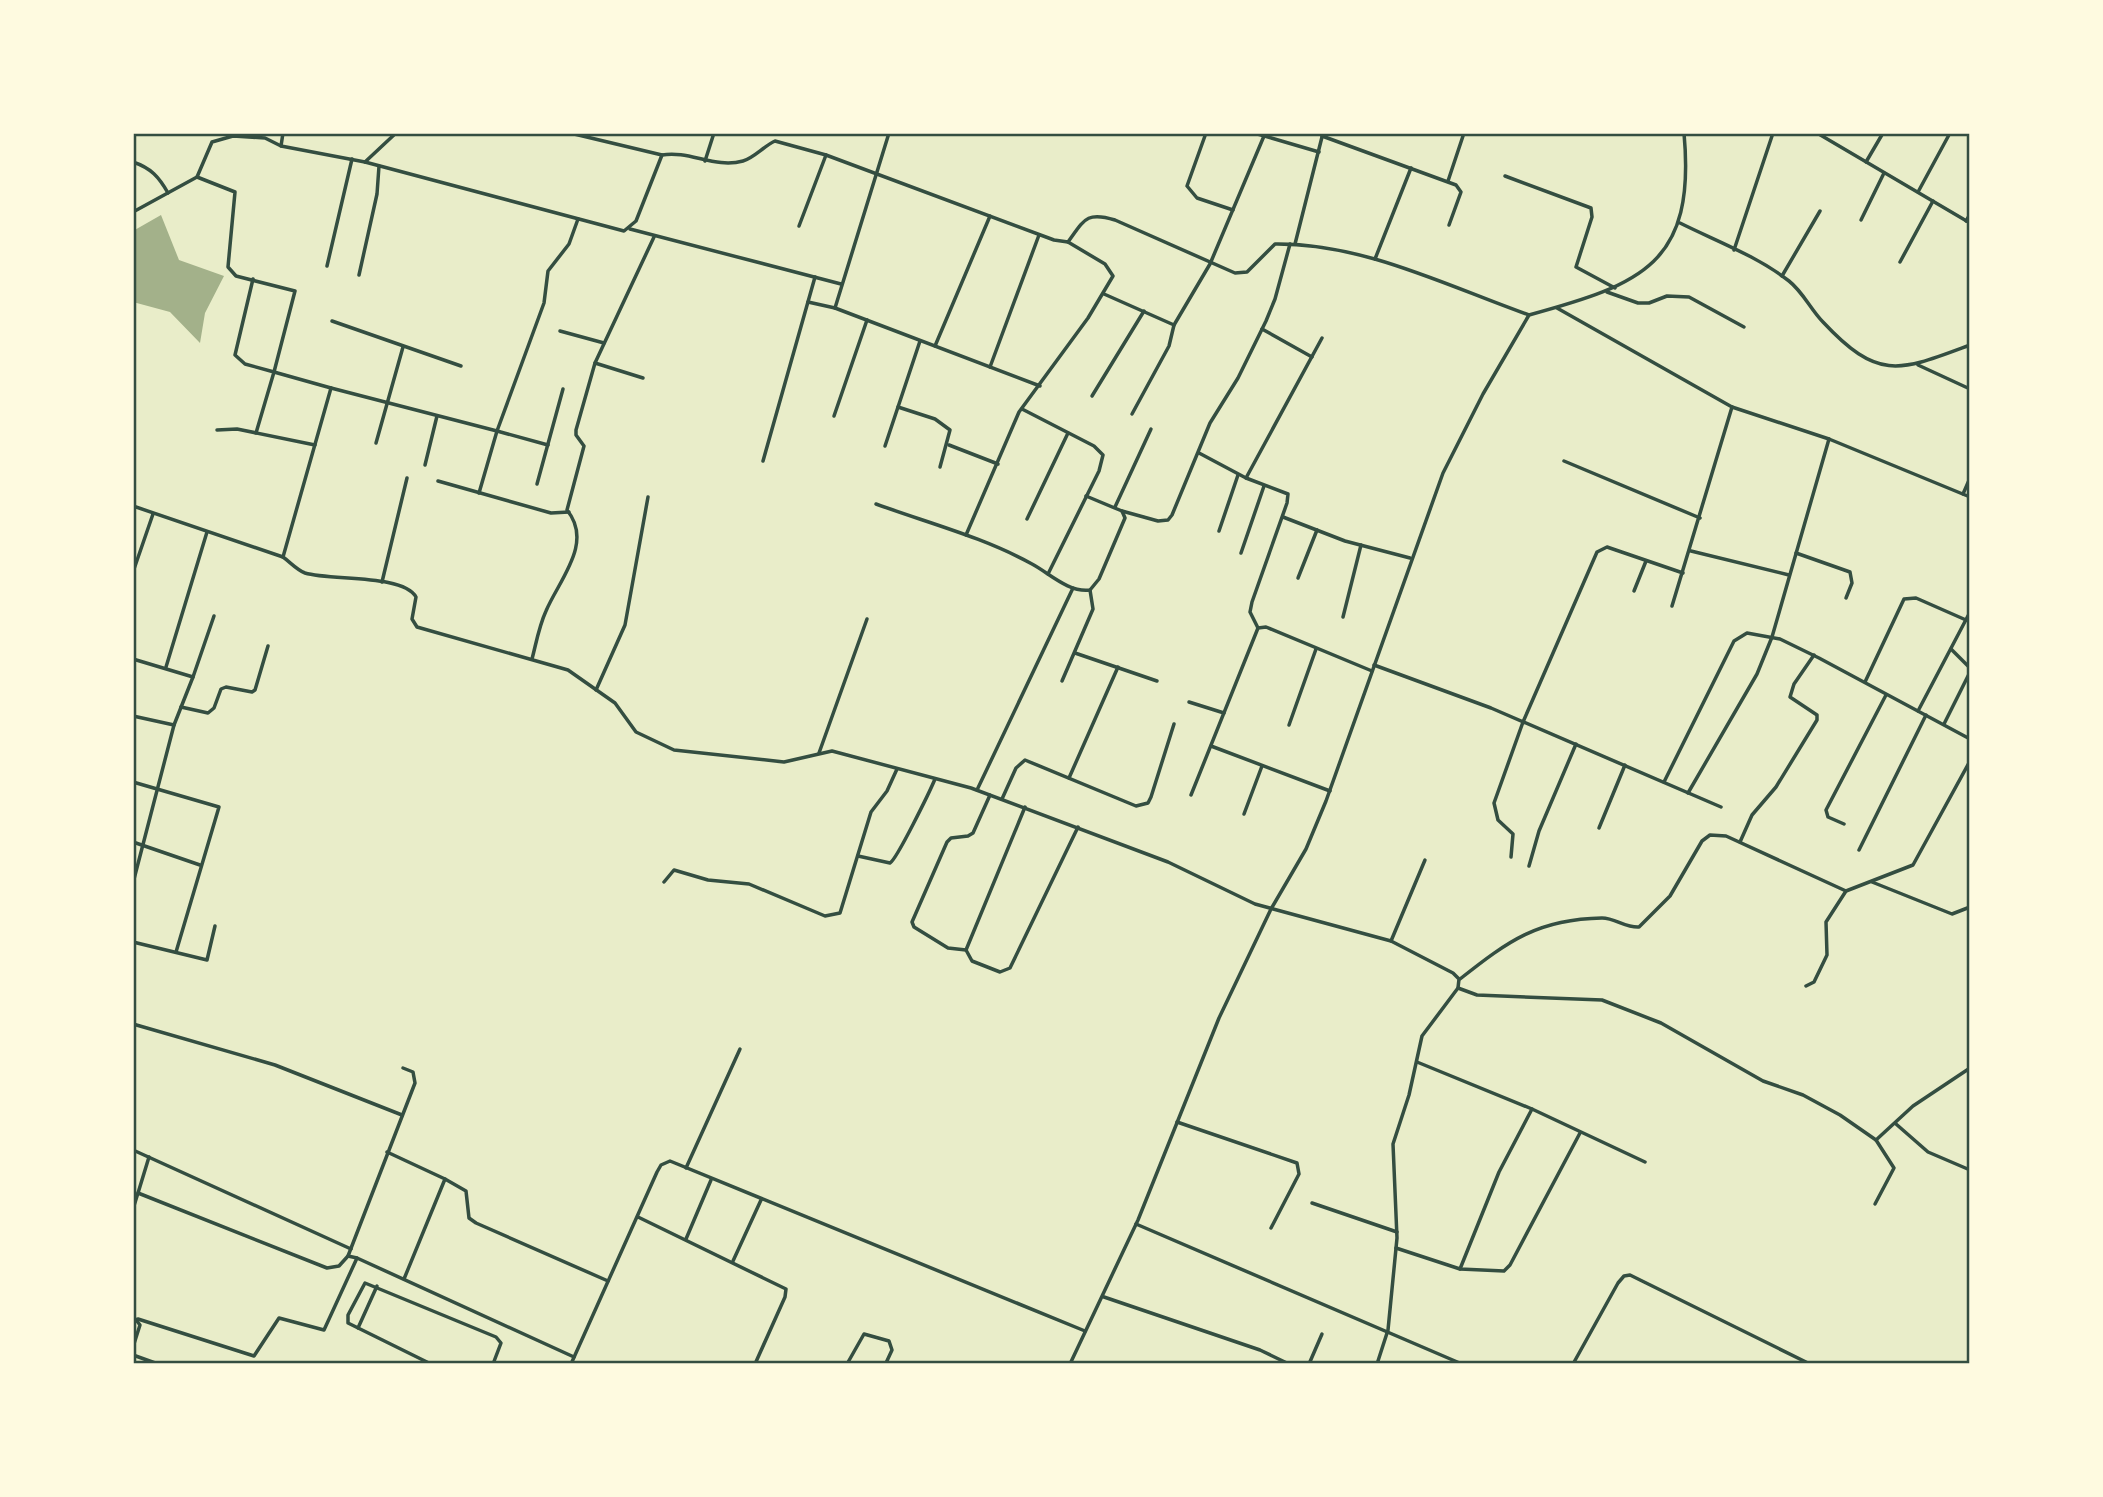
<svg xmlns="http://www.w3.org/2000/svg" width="2103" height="1497" font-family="Arial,sans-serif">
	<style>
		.water { fill: #a3b18a }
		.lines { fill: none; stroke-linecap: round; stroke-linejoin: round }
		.minor { stroke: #344e41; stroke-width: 3.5 }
		.neatline { fill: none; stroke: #344e41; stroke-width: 2.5 }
	</style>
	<rect width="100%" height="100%" fill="#e9edc9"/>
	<path class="water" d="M161,215L179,260L224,276L205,313L200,343L170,312L133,302V231Z"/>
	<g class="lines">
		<g class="minor">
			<path d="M570,133L662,155"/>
			<path d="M1206,133L1187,186L1197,198L1233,210"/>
			<path d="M1254,133L1319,152"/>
			<path d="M1817,133L1970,223"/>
			<path d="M1322,136L1456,185L1461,192L1449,225"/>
			<path d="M281,146L283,133"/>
			<path d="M705,161L714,133"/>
			<path d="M133,162C151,168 159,177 168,193"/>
			<path d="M365,162L396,133"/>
			<path d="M1866,162L1883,133"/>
			<path d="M1505,176L1591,208L1592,217L1576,267L1615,288"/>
			<path d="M197,177L235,192L228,267L236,276L295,291L274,372L331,388"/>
			<path d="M1448,181L1464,133"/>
			<path d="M1918,192L1950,133"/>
			<path d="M133,212L197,177L212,142L233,136L265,138L281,146L365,162L624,231L636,221L662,155C689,150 715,169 743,161C754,158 764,146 775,141L826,155L1054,240L1068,242C1084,220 1086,211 1115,220L1235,273L1247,272L1275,244C1363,243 1447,286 1529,315"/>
			<path d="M1861,220L1884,173"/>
			<path d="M1966,221L1970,214"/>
			<path d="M1680,223C1716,241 1757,256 1789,281C1803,292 1811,310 1823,322C1879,382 1900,371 1970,345"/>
			<path d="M799,226L826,155"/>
			<path d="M630,229L841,284"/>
			<path d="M1295,244L1323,133"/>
			<path d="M1734,250L1773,133"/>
			<path d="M1375,259L1411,168"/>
			<path d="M1900,262L1933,201"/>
			<path d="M327,266L352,159"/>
			<path d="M359,275L377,194L379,166"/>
			<path d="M1782,276L1820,211"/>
			<path d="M253,279L235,355L245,364L274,372L256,433"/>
			<path d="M1607,292L1638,303H1649L1667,296L1689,297L1744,327"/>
			<path d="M1104,294L1174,325L1169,346L1132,414"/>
			<path d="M808,302L835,308L1040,386"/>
			<path d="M835,308L889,133"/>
			<path d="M1557,308L1732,407L1829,439L1970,497"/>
			<path d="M332,321L461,366"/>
			<path d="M1174,325L1210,264L1264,136"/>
			<path d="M1262,329L1312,357"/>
			<path d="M560,331L604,343"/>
			<path d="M935,346L990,216"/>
			<path d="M595,363L643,378"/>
			<path d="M1918,365L1970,389"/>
			<path d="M990,367L1039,235"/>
			<path d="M1092,396L1144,311"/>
			<path d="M898,407L935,419L950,430L940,467"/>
			<path d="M1022,409L1094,446L1103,455L1099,471L1048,574"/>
			<path d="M834,416L867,320"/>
			<path d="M217,430L237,429L315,445"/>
			<path d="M376,443L403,347"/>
			<path d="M949,445L998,464"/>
			<path d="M885,446L920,341"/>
			<path d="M1199,453L1246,478L1288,494L1287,503L1252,602L1250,612L1258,628"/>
			<path d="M763,461L815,277"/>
			<path d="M1564,461L1700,518"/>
			<path d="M425,465L437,416"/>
			<path d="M1246,478L1322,338"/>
			<path d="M438,481L551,513L569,512"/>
			<path d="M537,484L563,389"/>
			<path d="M479,493L497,431L548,445"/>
			<path d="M1963,494L1970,478"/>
			<path d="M876,504C928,523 983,537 1032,564C1049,573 1069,593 1090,590L1099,579L1125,518L1122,511L1086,496"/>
			<path d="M133,506L283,557C290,562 297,570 305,573C331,581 403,574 416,597L412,619L417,627L568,670L615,703L636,732L674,750L784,762L832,751L971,788L1168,862L1255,904L1391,941L1453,973L1459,979L1458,988L1422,1036L1409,1095L1393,1144L1397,1238L1388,1330L1377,1364"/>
			<path d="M1115,507L1151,429"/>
			<path d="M1122,511L1158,521L1168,520L1172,515L1210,423L1238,378L1266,321L1275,299L1290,244"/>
			<path d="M1283,517L1345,541L1410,558"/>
			<path d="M1027,519L1068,433"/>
			<path d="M1219,531L1238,475"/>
			<path d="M966,535L1019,412L1088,318L1113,276L1105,264L1068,242"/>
			<path d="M1691,551L1789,575"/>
			<path d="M1241,553L1264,486"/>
			<path d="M1796,553L1850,572L1852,583L1846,598"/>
			<path d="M283,557L331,388L497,431L544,303L548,271L569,244L578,219"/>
			<path d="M133,572L153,514"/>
			<path d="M1298,578L1317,530"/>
			<path d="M382,582L407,478"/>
			<path d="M1634,591L1646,561"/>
			<path d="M1672,606L1732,407"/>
			<path d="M1343,617L1361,545"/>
			<path d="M1951,649L1970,668"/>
			<path d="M1075,653L1157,681"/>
			<path d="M133,659L193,677L174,725L133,883"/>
			<path d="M532,659C536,644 539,626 546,611C559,580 594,543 567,510L584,446L576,435V430L595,363L654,237"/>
			<path d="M1374,665L1491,708L1721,807"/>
			<path d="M166,667L207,532"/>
			<path d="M193,677L214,616"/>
			<path d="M1062,681L1093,609L1090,590"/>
			<path d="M1865,682L1904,599L1916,598L1966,620"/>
			<path d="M596,690L625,625L648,497"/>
			<path d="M1189,702L1224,713"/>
			<path d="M181,707L208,713L214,708L221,689L226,687L252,692L255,690L268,646"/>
			<path d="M1918,711L1970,612"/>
			<path d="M133,716L174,725"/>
			<path d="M1944,724L1970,672"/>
			<path d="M1289,725L1316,649"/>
			<path d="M1211,746L1330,791"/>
			<path d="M819,753L867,619"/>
			<path d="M1069,778L1118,667"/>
			<path d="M133,782L219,807L176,952"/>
			<path d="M1664,782L1734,641L1747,633L1780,639L1819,658L1970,739"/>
			<path d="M977,790L1073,588"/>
			<path d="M1688,793L1757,674L1772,637L1829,439"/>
			<path d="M1191,795L1258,628L1266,627L1372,671"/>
			<path d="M1002,799L1016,768L1025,760L1136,806L1148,803L1151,797L1174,724"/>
			<path d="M1025,807L966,950L972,961L1000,972L1010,968L1078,827"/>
			<path d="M1244,814L1262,766"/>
			<path d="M1844,824L1828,817L1826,810L1886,695"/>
			<path d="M1599,828L1625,765"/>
			<path d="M133,842L200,865"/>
			<path d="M1740,842L1752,815L1776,787L1817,720V715L1790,697L1794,684L1814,655"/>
			<path d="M1859,850L1926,715"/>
			<path d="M858,856L890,863C897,859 930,791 935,779"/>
			<path d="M1511,857L1513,834L1498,820L1494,803L1523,722L1597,552L1607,547L1683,573"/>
			<path d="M1529,866L1539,831L1576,744"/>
			<path d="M664,882L674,870L708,880L749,884L825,916L840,913L871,812L887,791L897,769"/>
			<path d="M1872,882L1952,914L1970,907"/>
			<path d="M1391,941L1425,860"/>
			<path d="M133,942L207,960L215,926"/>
			<path d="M966,950L948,948L914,927L912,922L947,842L951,838L968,836L973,833L990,795"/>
			<path d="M1460,979C1508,941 1538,919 1602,918C1615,918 1626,928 1639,927L1670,896L1702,841L1710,835L1726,836L1846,891"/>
			<path d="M1806,986L1814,982L1827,955L1826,922L1846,891L1913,865L1970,761"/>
			<path d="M1458,988L1477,995L1602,1000L1661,1023L1763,1081L1803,1095L1840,1115L1876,1140L1913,1106L1970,1068"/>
			<path d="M133,1024L275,1065L402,1115"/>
			<path d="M1417,1062L1532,1109L1645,1162"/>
			<path d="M1177,1122L1297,1163L1299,1174L1271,1228"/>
			<path d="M1896,1124L1928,1152L1970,1170"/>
			<path d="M133,1150L351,1249"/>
			<path d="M387,1152L445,1179L404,1279"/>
			<path d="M686,1168L740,1049"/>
			<path d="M445,1179L466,1191L469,1218L476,1223L608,1281"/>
			<path d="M138,1193L149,1157"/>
			<path d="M1312,1203L1397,1232"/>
			<path d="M1875,1204L1894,1168L1876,1140"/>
			<path d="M133,1209L138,1193L327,1268L339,1266L348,1256L357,1258L574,1357"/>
			<path d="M638,1217L786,1289L785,1297L755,1364"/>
			<path d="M1136,1224L1462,1364"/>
			<path d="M686,1239L711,1180"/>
			<path d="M1396,1248L1460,1269L1504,1271L1510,1265L1580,1133"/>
			<path d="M348,1256L415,1083L413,1072L403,1068"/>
			<path d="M733,1261L761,1200"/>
			<path d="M1460,1269L1499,1172L1532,1109"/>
			<path d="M1104,1297L1260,1350L1289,1364"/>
			<path d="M133,1316L140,1325L133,1347"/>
			<path d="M138,1319L254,1356L279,1318L324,1330L357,1258"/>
			<path d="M358,1328L377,1286"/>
			<path d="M133,1355L158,1364"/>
			<path d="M431,1364L348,1323V1315L365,1283L496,1337L501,1343L493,1364"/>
			<path d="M571,1364L657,1172L661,1165L670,1161L1085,1331"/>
			<path d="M847,1364L864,1334L889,1341L892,1350L886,1363"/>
			<path d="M1070,1364L1138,1220L1219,1018L1271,909L1306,849L1326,801L1443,473L1483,394L1529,315C1642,284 1696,264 1684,133"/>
			<path d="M1309,1364L1322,1334"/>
			<path d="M1573,1364L1618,1283L1624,1276L1630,1275L1810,1364"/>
		</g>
	</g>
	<rect width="2103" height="1497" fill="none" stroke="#fefae0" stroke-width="270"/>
	<rect x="135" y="135" width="1833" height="1227" class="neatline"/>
</svg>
